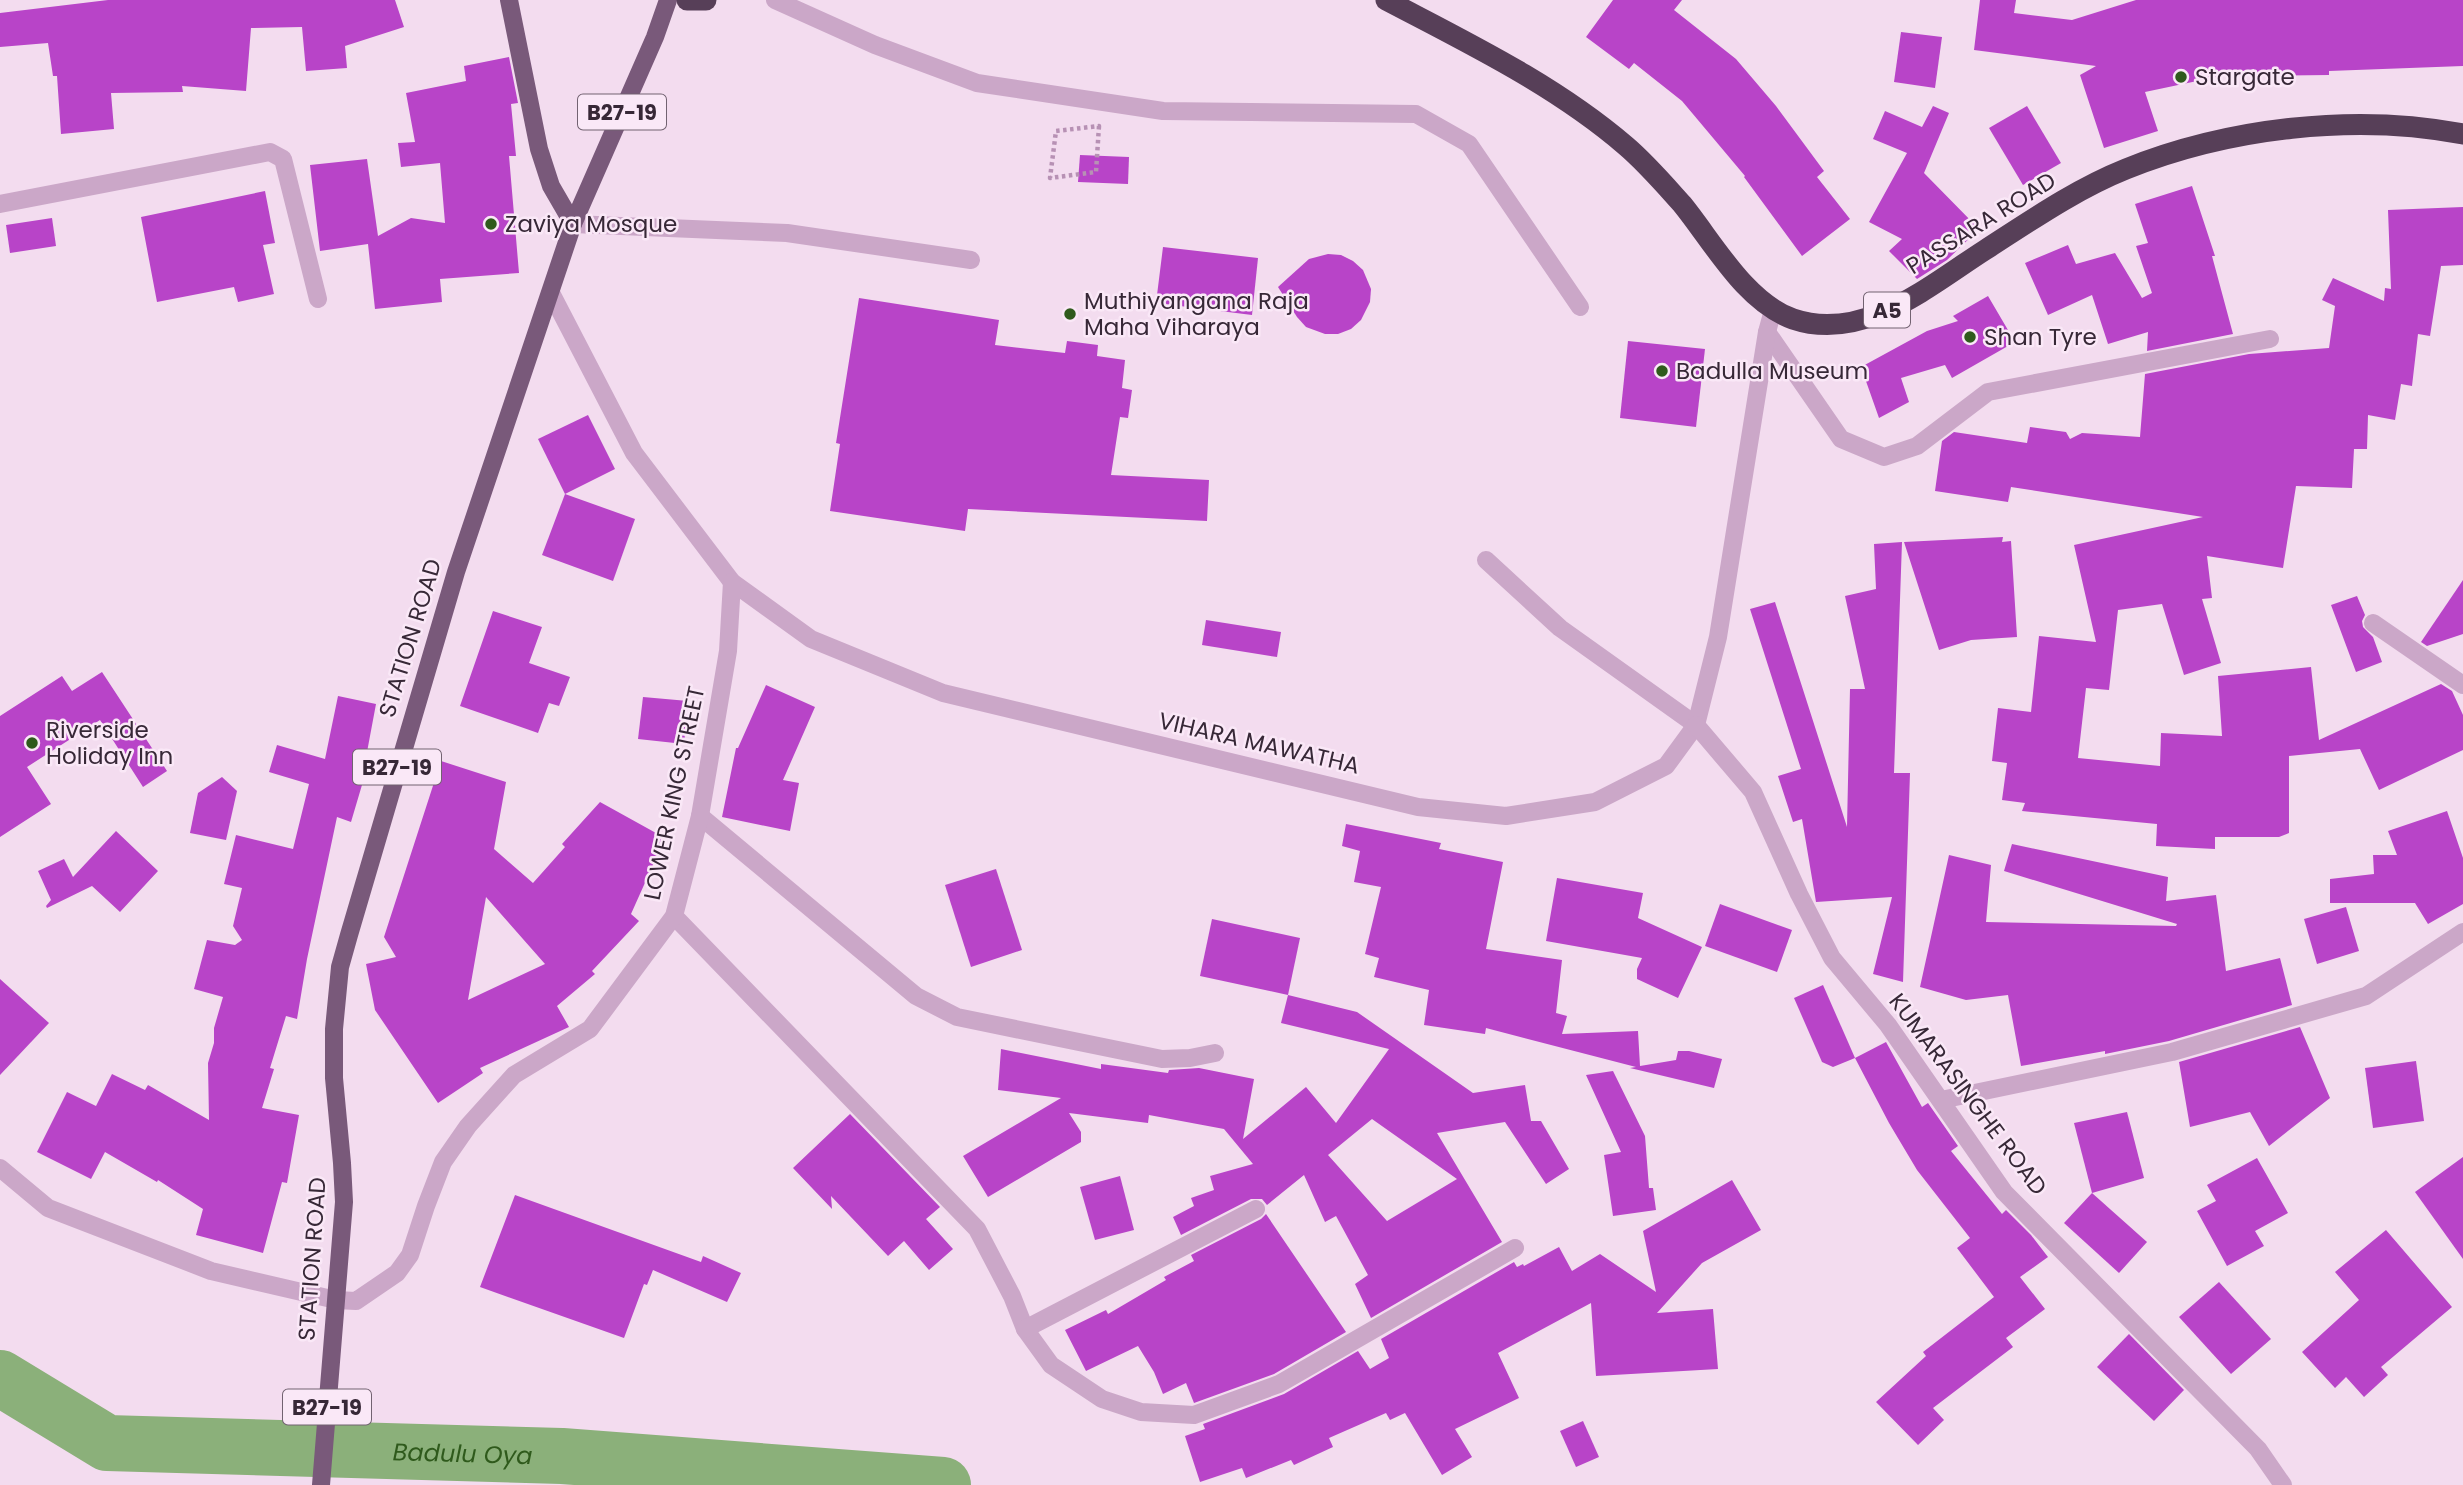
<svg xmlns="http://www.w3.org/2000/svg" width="2463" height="1485" font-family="Poppins,sans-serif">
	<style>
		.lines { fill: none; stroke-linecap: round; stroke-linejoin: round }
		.river { stroke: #8bb07a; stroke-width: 56 }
		.building { fill: #b844c8; fill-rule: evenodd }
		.path { stroke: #b791b4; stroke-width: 4.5; stroke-dasharray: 3.5 3.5; stroke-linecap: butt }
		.lane { stroke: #cba7c8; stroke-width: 18 }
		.street { stroke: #cba7c8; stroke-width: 18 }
		.primary { stroke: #79597a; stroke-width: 18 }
		.highway { stroke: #573f58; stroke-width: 21 }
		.poi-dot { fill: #2f5a1c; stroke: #fae8f7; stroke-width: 2.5 }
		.labels { text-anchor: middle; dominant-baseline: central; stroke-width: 5; stroke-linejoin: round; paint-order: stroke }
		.shield { fill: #fae8f7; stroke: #726271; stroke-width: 2 }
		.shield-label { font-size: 21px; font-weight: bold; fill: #372837 }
		.poi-label { font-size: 23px; fill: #372837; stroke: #fae8f7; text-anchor: start }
		.street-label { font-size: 23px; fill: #372837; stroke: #fae8f7 }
		.water-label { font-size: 24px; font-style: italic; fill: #2f5a1c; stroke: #fae8f7 }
	</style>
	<rect width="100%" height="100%" fill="#f3dcef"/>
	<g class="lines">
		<path class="river" id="s1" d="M0,1378L107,1443L562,1456L943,1485"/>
	</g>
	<g class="building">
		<path d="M108,0H395L404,27L345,46L347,68L306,71L302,27L251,28L246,91L182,86L183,92L111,93L114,129L61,134L57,76H53L48,43L0,47V13Z"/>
		<path d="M1613,0H1682L1674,10L1736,59L1776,106L1824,171L1817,177L1850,219L1802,256L1744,177L1745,176L1682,101L1634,63L1629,69L1586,37Z"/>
		<path d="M1980,0H2016L2014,13L2072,20L2136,0H2463V66L2329,71V75L2255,76L2254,69L2145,92L2158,131L2104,148L2080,75L2096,66L1974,50Z"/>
		<path d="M1901,32L1942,37L1935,88L1894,82Z"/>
		<path d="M509,57L518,103L511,104L516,156H509L519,273L440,279L442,302L375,309L368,244L320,251L310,165L367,159L378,236L411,218L445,223L440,163L401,167L398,143L415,142L406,93L466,81L464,66Z"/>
		<path d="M1933,106L1949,113L1924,173L1979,229L1947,260L1917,279L1889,251L1902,239L1869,222L1907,153L1873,139L1885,111L1922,127Z"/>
		<path d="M2027,106L2061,163L2023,185L1989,128Z"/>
		<path d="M1080,155L1129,157L1128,184L1078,182Z"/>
		<path d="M2192,186L2215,256H2212L2233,334L2147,351L2148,332L2108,344L2092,295L2048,315L2025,263L2068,245L2076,264L2115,253L2142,298L2152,293L2136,246L2148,243L2135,204Z"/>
		<path d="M265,191L275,243L263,245L274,294L238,302L234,287L157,302L141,217Z"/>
		<path d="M2463,207V265L2441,266L2430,336L2418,334L2412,386L2401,384L2395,420L2368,415L2367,449H2354L2352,488L2296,486L2283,568L2207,556L2212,598L2202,599L2221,663L2184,675L2162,604L2118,610L2109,690L2086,688L2078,758L2160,766L2161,733L2222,736L2218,676L2311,667L2319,740L2441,684L2452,691L2463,715V750L2379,790L2360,749L2289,756V833L2279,837H2215V849L2156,846L2157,824L2022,811L2025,803L2002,800L2007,763L1992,761L1998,708L2031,712L2039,636L2096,642L2074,545L2203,517L2011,487L2008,502L1935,491L1942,441L1954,432L2027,443L2030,427L2066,432L2070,439L2082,433L2140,437L2145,374L2249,354L2329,348L2335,306L2322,300L2333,278L2384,301L2385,288L2391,289L2388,210Z"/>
		<path d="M52,218L56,246L10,253L6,225Z"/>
		<path d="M1163,247L1258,258L1252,315L1156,303Z"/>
		<path d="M1328,254L1341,255L1353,261L1363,270L1371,289L1370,302L1361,320L1351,329L1338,334H1325L1306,327L1297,317L1278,287L1309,259Z"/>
		<path d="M1988,296L2015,342L1952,378L1945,365L1901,378L1909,402L1879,418L1861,367L1927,331L1958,321L1953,316Z"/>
		<path d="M859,298L999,320L995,345L1065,353L1067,341L1098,345L1097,356L1125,360L1122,388L1132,390L1128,418L1120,417L1111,475L1209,480L1207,521L968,509L965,531L830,511L840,444L836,443Z"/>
		<path d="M1628,341L1705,349L1696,427L1620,418Z"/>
		<path d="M588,415L615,469L565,494L538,439Z"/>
		<path d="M565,494L635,519L613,581L542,555Z"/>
		<path d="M2003,537L2002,542L2011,541L2017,637L1971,640L1939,650L1904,542Z"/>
		<path d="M1902,542L1894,773H1910L1903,982L1873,974L1892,897L1816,902L1802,819L1793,822L1778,776L1801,769L1750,609L1775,602L1847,827L1850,689H1865L1845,596L1876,589L1874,544Z"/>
		<path d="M2463,580V634L2427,646L2421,642Z"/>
		<path d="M2357,596L2365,615L2362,621L2363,627L2373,637L2382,662L2356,672L2331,605Z"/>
		<path d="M493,611L542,627L529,663L570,677L559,706L549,703L538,733L460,706Z"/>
		<path d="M1206,620L1281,632L1277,657L1202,645Z"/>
		<path d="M102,672L167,771L143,787L100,720L27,767L51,804L0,837V716L62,676L72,691Z"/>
		<path d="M766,685L815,707L783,780L799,783L790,831L722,817L736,748H738Z"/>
		<path d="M338,696L376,704L364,768H367L351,822L337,817L307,959L297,1019L286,1016L270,1068L274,1069L262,1108L299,1115L287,1183L282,1182L263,1253L196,1235L203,1209L158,1180L157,1182L105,1152L91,1179L37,1152L67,1092L96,1106L112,1074L145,1090L148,1085L209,1120L208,1063L214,1043V1028L223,997L194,989L207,940L235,945L242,940L233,926L242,888L224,884L236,835L293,849L309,784L269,772L277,745L325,759Z"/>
		<path d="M643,697L688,701L684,744L638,739Z"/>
		<path d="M441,761L506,782L494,849L533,883L565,847L562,844L600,802L665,838L631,914L639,921L592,971L595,974L557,1006L569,1027L480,1068L483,1073L438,1103L375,1010L366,964L396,957L384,937ZM486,897L545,964L468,1000Z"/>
		<path d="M222,777L237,791L226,840L190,833L198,793Z"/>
		<path d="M2447,811L2463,858V904L2428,924L2415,903H2330V879L2374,874L2373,855H2397L2388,831Z"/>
		<path d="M1346,824L1441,843L1439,849L1503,862L1486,949L1562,960L1556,1013L1567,1016L1562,1034L1638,1031L1640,1066L1676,1060L1678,1051H1689L1722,1059L1714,1088L1630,1068L1636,1067L1486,1028L1485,1034L1424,1025L1429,990L1374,977L1379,958L1365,954L1381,887L1354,882L1360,851L1342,846Z"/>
		<path d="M116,831L158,871L120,912L92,886L47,908L46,906L51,900L38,871L64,859L73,877Z"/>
		<path d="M2012,844L2168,877L2166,901L2216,895L2226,971L2280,958L2292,1005L2169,1041L2105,1054V1051L2021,1066L2008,995L1966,1000L1920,987L1949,855L1991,865L1986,922L2176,926L2177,924L2004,871Z"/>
		<path d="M996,869L1022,950L971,967L945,885Z"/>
		<path d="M1557,878L1643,893L1638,918L1702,947L1678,998L1637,979V969L1642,958L1546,941Z"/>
		<path d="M1720,904L1792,930L1777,972L1705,946Z"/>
		<path d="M2346,907L2359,951L2317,964L2304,919Z"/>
		<path d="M1212,919L1300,938L1288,995L1200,976Z"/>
		<path d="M0,979L49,1023L0,1075Z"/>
		<path d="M1823,985L1855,1058L1833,1067L1822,1062L1794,998Z"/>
		<path d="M1288,995L1357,1012L1473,1093L1525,1085L1531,1121H1541L1569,1169L1546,1184L1505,1122L1437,1133L1502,1242L1371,1318L1355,1284L1368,1275L1336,1216L1325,1222L1304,1175L1267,1205L1262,1199H1251L1181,1235L1173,1217L1194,1206L1191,1198L1214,1190L1210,1176L1253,1164L1224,1129L1149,1115L1148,1123L1069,1113L1081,1132V1142L988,1197L963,1156L1061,1098L998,1090L1001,1049L1101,1069V1064L1168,1073L1169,1070L1199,1068L1254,1079L1243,1139L1306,1087L1336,1123L1389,1049L1281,1023ZM1372,1119L1457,1179L1387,1221L1328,1155Z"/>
		<path d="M2300,1027L2330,1098L2269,1146L2250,1112L2190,1127L2179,1062Z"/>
		<path d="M1886,1042L1922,1107L1928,1103L1958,1146L1951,1151L2002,1214L2006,1210L2031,1235L2048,1257L2020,1277L2045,1309L2006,1338L2013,1347L1933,1408L1944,1420L1918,1445L1876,1402L1926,1356L1923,1352L1994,1297L1957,1248L1970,1238L1917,1170L1889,1123L1855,1058Z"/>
		<path d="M2416,1061L2424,1121L2373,1128L2365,1068Z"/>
		<path d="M1613,1071L1645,1136L1649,1188H1653L1656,1210L1613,1216L1604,1155L1621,1152L1586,1075Z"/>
		<path d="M2127,1112L2144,1178L2092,1193L2074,1123Z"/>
		<path d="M850,1114L940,1207L926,1219L953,1249L929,1270L904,1241L888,1256L831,1196L832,1209L793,1168Z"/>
		<path d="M2463,1157V1259L2415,1192Z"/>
		<path d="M2257,1158L2288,1213L2255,1231L2264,1246L2227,1266L2197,1211L2216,1201L2207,1185Z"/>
		<path d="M1120,1176L1134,1230L1095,1240L1080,1187Z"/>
		<path d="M1732,1180L1761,1230L1702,1263L1657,1313L1713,1309L1718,1369L1596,1376L1591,1303L1498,1353L1519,1398L1455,1429L1472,1457L1442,1475L1405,1413L1390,1420L1386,1413L1329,1438L1333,1447L1294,1465L1291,1460L1246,1478L1242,1468L1200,1482L1185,1436L1205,1429L1203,1424L1284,1394L1358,1351L1370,1369L1389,1358L1381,1339L1514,1262L1517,1267L1523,1264L1524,1266L1559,1247L1572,1271L1600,1254L1656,1292L1643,1231Z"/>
		<path d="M2092,1193L2147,1242L2119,1273L2064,1223Z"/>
		<path d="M515,1195L701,1262L703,1256L741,1273L727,1302L653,1270L647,1285L644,1284L624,1338L480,1287Z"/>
		<path d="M1266,1214L1346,1332L1274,1374L1194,1403L1186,1383L1163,1394L1154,1372L1138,1346L1086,1371L1065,1330L1106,1310L1108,1314L1166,1280L1164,1277L1194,1261L1191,1255L1261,1219Z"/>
		<path d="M2386,1230L2452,1307L2381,1367L2388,1375L2364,1397L2346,1377L2335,1388L2302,1352L2359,1300L2335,1272Z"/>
		<path d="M2219,1282L2271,1339L2231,1374L2179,1317Z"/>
		<path d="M2129,1334L2184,1390L2154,1421L2097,1367Z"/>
		<path d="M1583,1421L1599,1457L1576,1467L1560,1431Z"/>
	</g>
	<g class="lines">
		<path class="path" d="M1099,126L1096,172L1050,178L1056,131Z"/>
		<g class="lane">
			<path d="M775,0L875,45L977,83L1163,111L1416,114L1469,144L1580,307"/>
			<path d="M0,204L270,152L283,159L318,299"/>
			<path d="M573,224L787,233L971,260"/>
			<path d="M1767,332L1841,439L1884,457L1917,446L1988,392L2270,339"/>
			<path d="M1486,560L1560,628L1696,725"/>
			<path d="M2373,623L2463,685"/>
			<path d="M1941,1100L2172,1052L2366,996L2463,932"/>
		</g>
		<g class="street">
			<path d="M551,293L634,453L732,582L811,639L943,693L1418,807L1506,816L1595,802L1666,766L1696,725L1718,637L1767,332L1773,310"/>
			<path d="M1696,725L1753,792L1799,894L1832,958L1888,1025L2004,1192L2258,1449L2283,1485"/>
			<path d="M700,816L916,996L957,1017L1162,1059L1190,1058L1215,1053"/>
			<path d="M674,916L977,1229L1012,1296L1025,1329L1051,1365L1102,1399L1141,1412L1194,1415L1279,1384L1515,1248"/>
			<path d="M0,1168L48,1208L211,1271L336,1300L356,1301L397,1273L410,1255L426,1206L443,1162L468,1126L514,1075L590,1029L674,916L700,816L728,651L732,582"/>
			<path d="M1025,1329L1256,1209"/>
		</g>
		<g class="primary">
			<path d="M509,0L539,149L551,186L573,224"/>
			<path d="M321,1485L344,1202L342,1163L334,1078V1029L340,967L349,935L456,572L573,224L655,37L668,0"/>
		</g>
		<g class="highway">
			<path d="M687,0H706"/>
			<path d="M1386,0C1468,43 1555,85 1626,146C1646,163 1664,184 1682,204C1713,242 1745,302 1793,319C1864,343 1930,285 1985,250C2030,221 2076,189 2126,169C2228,128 2354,113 2463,134"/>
		</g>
	</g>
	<g class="poi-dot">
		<circle cx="2181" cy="77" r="7"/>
		<circle cx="491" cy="224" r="7"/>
		<circle cx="1070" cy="314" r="7"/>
		<circle cx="1970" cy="337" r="7"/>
		<circle cx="1662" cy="371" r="7"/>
		<circle cx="32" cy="743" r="7"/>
	</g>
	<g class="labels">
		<g class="shield">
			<rect x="578" y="94.5" width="88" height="35" rx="5"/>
			<rect x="1864" y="292.5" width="46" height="35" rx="5"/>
			<rect x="353" y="749.5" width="88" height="35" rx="5"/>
			<rect x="283" y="1389.5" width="88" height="35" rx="5"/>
		</g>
		<g class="shield-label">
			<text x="622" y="112">B27-19</text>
			<text x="1887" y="310">A5</text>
			<text x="397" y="767">B27-19</text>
			<text x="327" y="1407">B27-19</text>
		</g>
		<g class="poi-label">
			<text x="2195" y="77">Stargate</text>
			<text x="505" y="224">Zaviya Mosque</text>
			<text x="1084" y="301">Muthiyangana Raja<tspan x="1084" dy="26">Maha Viharaya</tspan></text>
			<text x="1984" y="337">Shan Tyre</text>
			<text x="1676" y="371">Badulla Museum</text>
			<text x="46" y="730">Riverside<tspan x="46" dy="26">Holiday Inn</tspan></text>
		</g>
		<g class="street-label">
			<text transform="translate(1981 223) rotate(-32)">PASSARA ROAD</text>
			<text transform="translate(410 638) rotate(-73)">STATION ROAD</text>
			<text transform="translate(1259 743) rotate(13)">VIHARA MAWATHA</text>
			<text transform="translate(674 793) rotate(-78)">LOWER KING STREET</text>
			<text transform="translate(1968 1094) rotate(53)">KUMARASINGHE ROAD</text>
			<text transform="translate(312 1259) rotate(-86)">STATION ROAD</text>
		</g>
		<g class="water-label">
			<text stroke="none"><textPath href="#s1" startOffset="481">Badulu Oya</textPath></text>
		</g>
	</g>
</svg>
